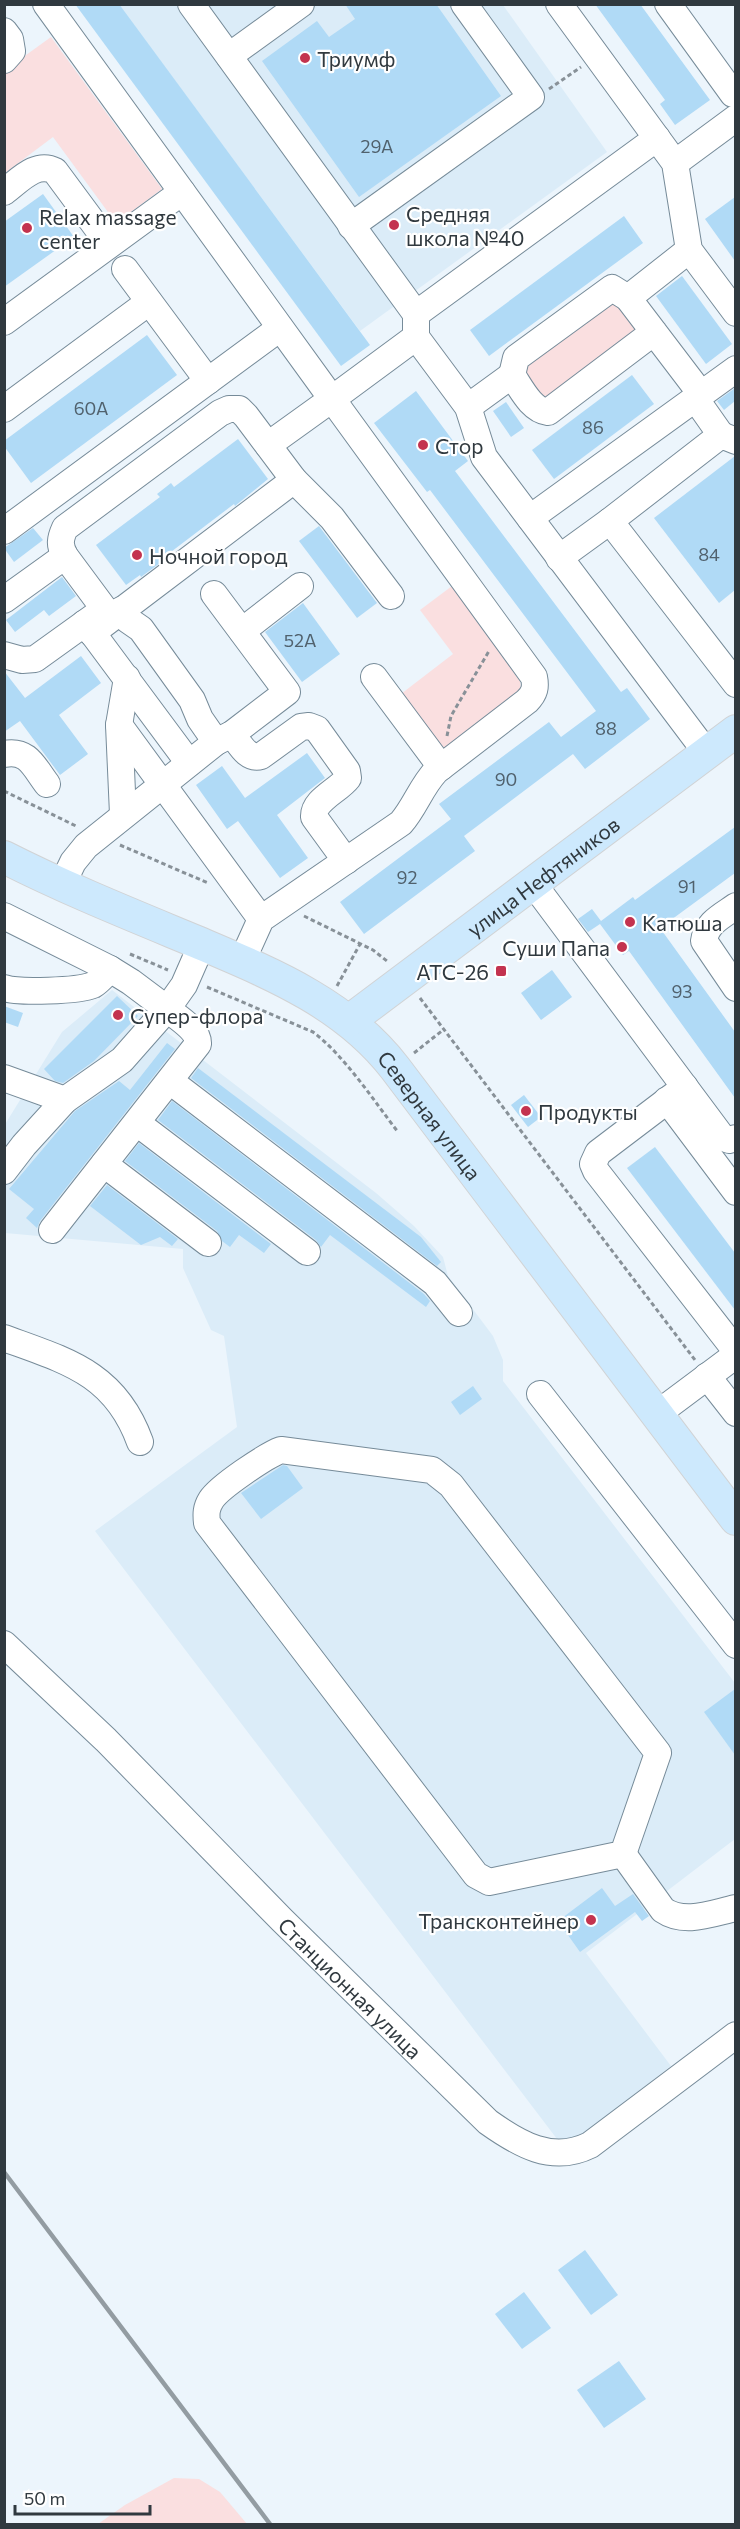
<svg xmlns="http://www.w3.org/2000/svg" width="740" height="2529" font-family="Commissioner,sans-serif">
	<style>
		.built { fill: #dbecf8 }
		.green { fill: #fadfe0 }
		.building { fill: #b0daf6 }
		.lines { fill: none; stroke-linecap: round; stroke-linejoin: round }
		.minor-casing { stroke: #768b99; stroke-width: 28 }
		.major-casing { stroke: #d1d3d5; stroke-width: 34 }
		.path { stroke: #889198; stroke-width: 3; stroke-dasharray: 4.5 3; stroke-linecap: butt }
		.minor { stroke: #fff; stroke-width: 26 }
		.major { stroke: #cde9fd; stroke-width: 32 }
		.rail { stroke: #939ca2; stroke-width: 4.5 }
		.poi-dot { fill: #c3334f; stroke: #fff; stroke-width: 2 }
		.labels { text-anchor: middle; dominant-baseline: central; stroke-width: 4.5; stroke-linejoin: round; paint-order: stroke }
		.number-label { font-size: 18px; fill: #50616d }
		.poi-label { font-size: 21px; fill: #30393f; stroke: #fff; text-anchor: start }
		.street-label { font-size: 21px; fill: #30393f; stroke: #fff }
	</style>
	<rect width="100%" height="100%" fill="#ecf5fc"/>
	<g class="built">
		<path d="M119,5H503L607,152L360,331Z"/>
		<path d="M112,990L376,1193L414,1226L443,1257L448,1276L493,1336L503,1360V1381L735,1683V1839L586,1953L671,2066L574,2141L557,2139L95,1531L237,1427L224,1336L211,1330L183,1268V1249L5,1233L4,1126L62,1032Z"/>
	</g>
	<g class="green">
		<path d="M51,37L162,189L116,223L53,137L5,173L4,71Z"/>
		<path d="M613,299L639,332L547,402L522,368Z"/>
		<path d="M452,586L520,681L521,690L443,758L397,697L453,654L420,610Z"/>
		<path d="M174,2478L199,2479L220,2492L247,2524H98L125,2505Z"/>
	</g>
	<g class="building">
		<path d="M75,4H119L370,345L341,366Z"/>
		<path d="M345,4H436L501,96L359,197L262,61L317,21L329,37L355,19Z"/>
		<path d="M595,4H640L710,100L675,125L660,104L665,100Z"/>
		<path d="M43,194L74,237L4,287V222Z"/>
		<path d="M735,197V261L705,219Z"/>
		<path d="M624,216L643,243L489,356L470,330Z"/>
		<path d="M682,276L732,344L706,364L656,296Z"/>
		<path d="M147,335L177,375L31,483L4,446V441Z"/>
		<path d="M632,375L654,404L554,479L532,450Z"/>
		<path d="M735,388V401L724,410L717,401Z"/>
		<path d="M416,391L468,461L455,471L621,692L627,688L650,719L585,769L573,754L464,836L475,851L364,934L340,902L451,819L439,804L549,722L561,737L596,711L430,490L427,492L374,423Z"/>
		<path d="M506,402L524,428L511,437L493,411Z"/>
		<path d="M238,439L268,479L235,506L234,504L159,561L160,563L141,577L140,575L126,585L96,545L160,497L157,494L171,483L174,487Z"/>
		<path d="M735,456V590L719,603L654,518Z"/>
		<path d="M319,526L377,603L357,618L299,541Z"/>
		<path d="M33,528L43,540L14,562L4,548Z"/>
		<path d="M62,577L76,596L49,616L44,610L15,632L6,620Z"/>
		<path d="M303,603L340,654L302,682L265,632Z"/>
		<path d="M81,656L101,683L59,715L88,754L60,775L20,721L4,732V671L25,698Z"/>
		<path d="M307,753L325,778L277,815L308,858L280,878L238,821L227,829L196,785L222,766L245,798Z"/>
		<path d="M735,827V873L660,928L735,1032V1098L629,951L623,955L600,924L588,932L578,919L592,909L601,921L633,897L635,900Z"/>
		<path d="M552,970L572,997L541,1020L521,993Z"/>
		<path d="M117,996L138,1016L94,1061L63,1083L55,1081L44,1069Z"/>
		<path d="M4,1006L23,1013L18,1027L4,1022Z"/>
		<path d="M167,1043L175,1049L40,1221L37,1228L26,1218L34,1209L9,1189L75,1111L119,1081L130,1090Z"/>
		<path d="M198,1068L421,1237L441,1262L437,1266L191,1078Z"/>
		<path d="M524,1095L541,1117L528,1127L511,1105Z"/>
		<path d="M172,1101L424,1294L430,1301L426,1307L330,1235L321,1247L316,1240L158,1120Z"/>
		<path d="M139,1143L271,1244L264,1253L239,1235L230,1247L222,1241L217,1231L125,1161Z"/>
		<path d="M655,1147L735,1253V1310L627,1168Z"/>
		<path d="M107,1185L178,1239L172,1246L160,1237L141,1245L90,1206Z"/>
		<path d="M473,1386L482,1399L460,1415L451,1402Z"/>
		<path d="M283,1465L287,1466L303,1488L261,1519L241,1493Z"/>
		<path d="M735,1689V1755L704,1712Z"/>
		<path d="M602,1888L615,1906L633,1894L649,1916L642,1921L635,1912L580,1952L558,1921Z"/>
		<path d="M585,2250L618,2295L591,2315L558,2270Z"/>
		<path d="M524,2292L551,2328L522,2349L495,2314Z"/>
		<path d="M619,2361L646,2399L604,2428L577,2390Z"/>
	</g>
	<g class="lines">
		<defs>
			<g id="minor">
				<path d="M46,4L332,399L268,445"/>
				<path d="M191,4L416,314"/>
				<path d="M559,4L675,163L689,250L736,313"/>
				<path d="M668,4L733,94"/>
				<path d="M4,31L10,39L12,51L4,60"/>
				<path d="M229,56L301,4"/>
				<path d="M675,163L736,118"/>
				<path d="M4,192C20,180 36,161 55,171L109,244"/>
				<path d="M351,226L531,97L464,4"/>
				<path d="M125,269L208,381"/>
				<path d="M628,298L689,250"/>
				<path d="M4,322L182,192"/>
				<path d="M654,332L548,412C531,410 521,388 512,375L516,358L612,288L628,298L701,394"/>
				<path d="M416,337L468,407L484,457L706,752"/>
				<path d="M695,398L721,435"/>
				<path d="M468,407L512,375"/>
				<path d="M4,409L149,302"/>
				<path d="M736,441L721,435L610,521L736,684"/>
				<path d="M530,518L736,369"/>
				<path d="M4,531L280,328"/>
				<path d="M559,558L610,521"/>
				<path d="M4,600L65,556"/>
				<path d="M121,610L128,620L141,629L192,700L200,719L216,742"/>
				<path d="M111,618L65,556C59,545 60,539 65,528L220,413L229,409H239L246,416L294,480L332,518L391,596"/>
				<path d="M85,623L189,763"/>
				<path d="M242,631L300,586"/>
				<path d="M92,633L294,480"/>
				<path d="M4,655L22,660L35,659L99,613"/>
				<path d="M374,677L441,767"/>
				<path d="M119,725L261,919"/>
				<path d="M232,734C240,744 247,760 261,756L301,727L309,726L317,729L347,771L348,778C338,791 313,800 314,817L346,861"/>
				<path d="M4,754C28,749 34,767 47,784"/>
				<path d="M123,814L119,725L127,678"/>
				<path d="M532,882L722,1137L729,1140L736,1138"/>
				<path d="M62,885L73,862L86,846L216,742L232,734L287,692L214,594"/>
				<path d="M736,906C722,916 706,923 704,941L736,988"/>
				<path d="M4,916L110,969L131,982L167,1009L122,1060L65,1100L24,1145L4,1171"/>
				<path d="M242,961L261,919L401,823C415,807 421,787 436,771L527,701C535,693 536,687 534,677L332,399L416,337V314L657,138"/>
				<path d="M4,988C18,993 79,991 93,985C100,981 104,975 110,969"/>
				<path d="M4,1078L65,1100"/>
				<path d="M170,1081L435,1283L459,1313"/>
				<path d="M685,1087L598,1153L593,1164L596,1171L736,1351"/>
				<path d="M667,1100L736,1192"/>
				<path d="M137,1123L307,1252"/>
				<path d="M104,1164L208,1243"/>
				<path d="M52,1230L198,1044C199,1030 178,1018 167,1009L184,985L202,944"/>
				<path d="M4,1338C67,1361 115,1373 140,1442"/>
				<path d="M707,1376L736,1413"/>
				<path d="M540,1394L736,1645"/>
				<path d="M657,1414L736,1355"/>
				<path d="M281,1450L432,1470L451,1485L658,1753L623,1854L489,1882L476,1875L207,1523C206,1514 206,1508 211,1500C219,1487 267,1455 281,1450Z"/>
				<path id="s1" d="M4,1644L106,1740L282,1920L488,2122C519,2144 552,2164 590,2145L736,2035"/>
				<path d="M623,1854L663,1910C685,1925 712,1913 736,1908"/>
			</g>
			<g id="major">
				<path id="s2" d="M4,857C67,889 132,915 197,942C270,973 345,1003 395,1068L736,1519"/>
				<path id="s3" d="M349,1021L736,731"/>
			</g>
		</defs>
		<use href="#minor" class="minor-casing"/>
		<use href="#major" class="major-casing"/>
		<g class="path">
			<path d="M549,89L581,67"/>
			<path d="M447,736L451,716L489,651"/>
			<path d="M4,791L76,826"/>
			<path d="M120,845L208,883"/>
			<path d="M304,916L373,950L387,961"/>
			<path d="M130,954L168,970"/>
			<path d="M337,986L360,944"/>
			<path d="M207,987L313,1032C344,1055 374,1101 398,1132"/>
			<path d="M420,998L695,1360"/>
			<path d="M414,1053L443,1030"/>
		</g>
		<use href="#minor" class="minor"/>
		<use href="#major" class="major"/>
		<path class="rail" d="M4,2172L270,2524"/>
	</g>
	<g class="poi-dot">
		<circle cx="305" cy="58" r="6"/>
		<circle cx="394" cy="225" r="6"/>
		<circle cx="27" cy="228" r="6"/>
		<circle cx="423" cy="445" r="6"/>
		<circle cx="137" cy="555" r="6"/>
		<circle cx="630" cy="922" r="6"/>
		<circle cx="622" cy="947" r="6"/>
		<rect x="495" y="965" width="12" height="12" rx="3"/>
		<circle cx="118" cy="1015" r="6"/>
		<circle cx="526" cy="1111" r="6"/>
		<circle cx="591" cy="1920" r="6"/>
	</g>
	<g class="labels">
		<g class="number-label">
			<text x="377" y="146">29А</text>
			<text x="91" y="408">60А</text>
			<text x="593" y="427">86</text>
			<text x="709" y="554">84</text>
			<text x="300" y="640">52А</text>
			<text x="606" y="728">88</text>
			<text x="506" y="779">90</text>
			<text x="407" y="877">92</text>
			<text x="687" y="886">91</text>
			<text x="682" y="991">93</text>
		</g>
		<g class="poi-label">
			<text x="317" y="58">Триумф</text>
			<text x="406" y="213">Средняя<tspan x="406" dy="24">школа №40</tspan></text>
			<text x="39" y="216">Relax massage<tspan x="39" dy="24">center</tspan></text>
			<text x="435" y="445">Стор</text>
			<text x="149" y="555">Ночной город</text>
			<text x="642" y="922">Катюша</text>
			<text x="610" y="947" text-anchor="end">Суши Папа</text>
			<text x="489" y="971" text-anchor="end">АТС-26</text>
			<text x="130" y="1015">Супер-флора</text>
			<text x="538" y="1111">Продукты</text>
			<text x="579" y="1920" text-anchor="end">Трансконтейнер</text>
		</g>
		<g class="street-label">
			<text stroke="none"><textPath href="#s3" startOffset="242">улица Нефтяников</textPath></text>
			<text stroke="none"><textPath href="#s2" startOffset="507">Северная улица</textPath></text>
			<text stroke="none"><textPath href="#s1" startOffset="488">Станционная улица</textPath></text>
		</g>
	</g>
	<rect width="740" height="2529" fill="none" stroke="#30393f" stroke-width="12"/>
	<path d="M15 2505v9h135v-9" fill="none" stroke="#30393f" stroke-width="3"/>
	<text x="24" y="2505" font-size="18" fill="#30393f" stroke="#ffffff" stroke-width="4.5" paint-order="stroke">50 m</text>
</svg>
